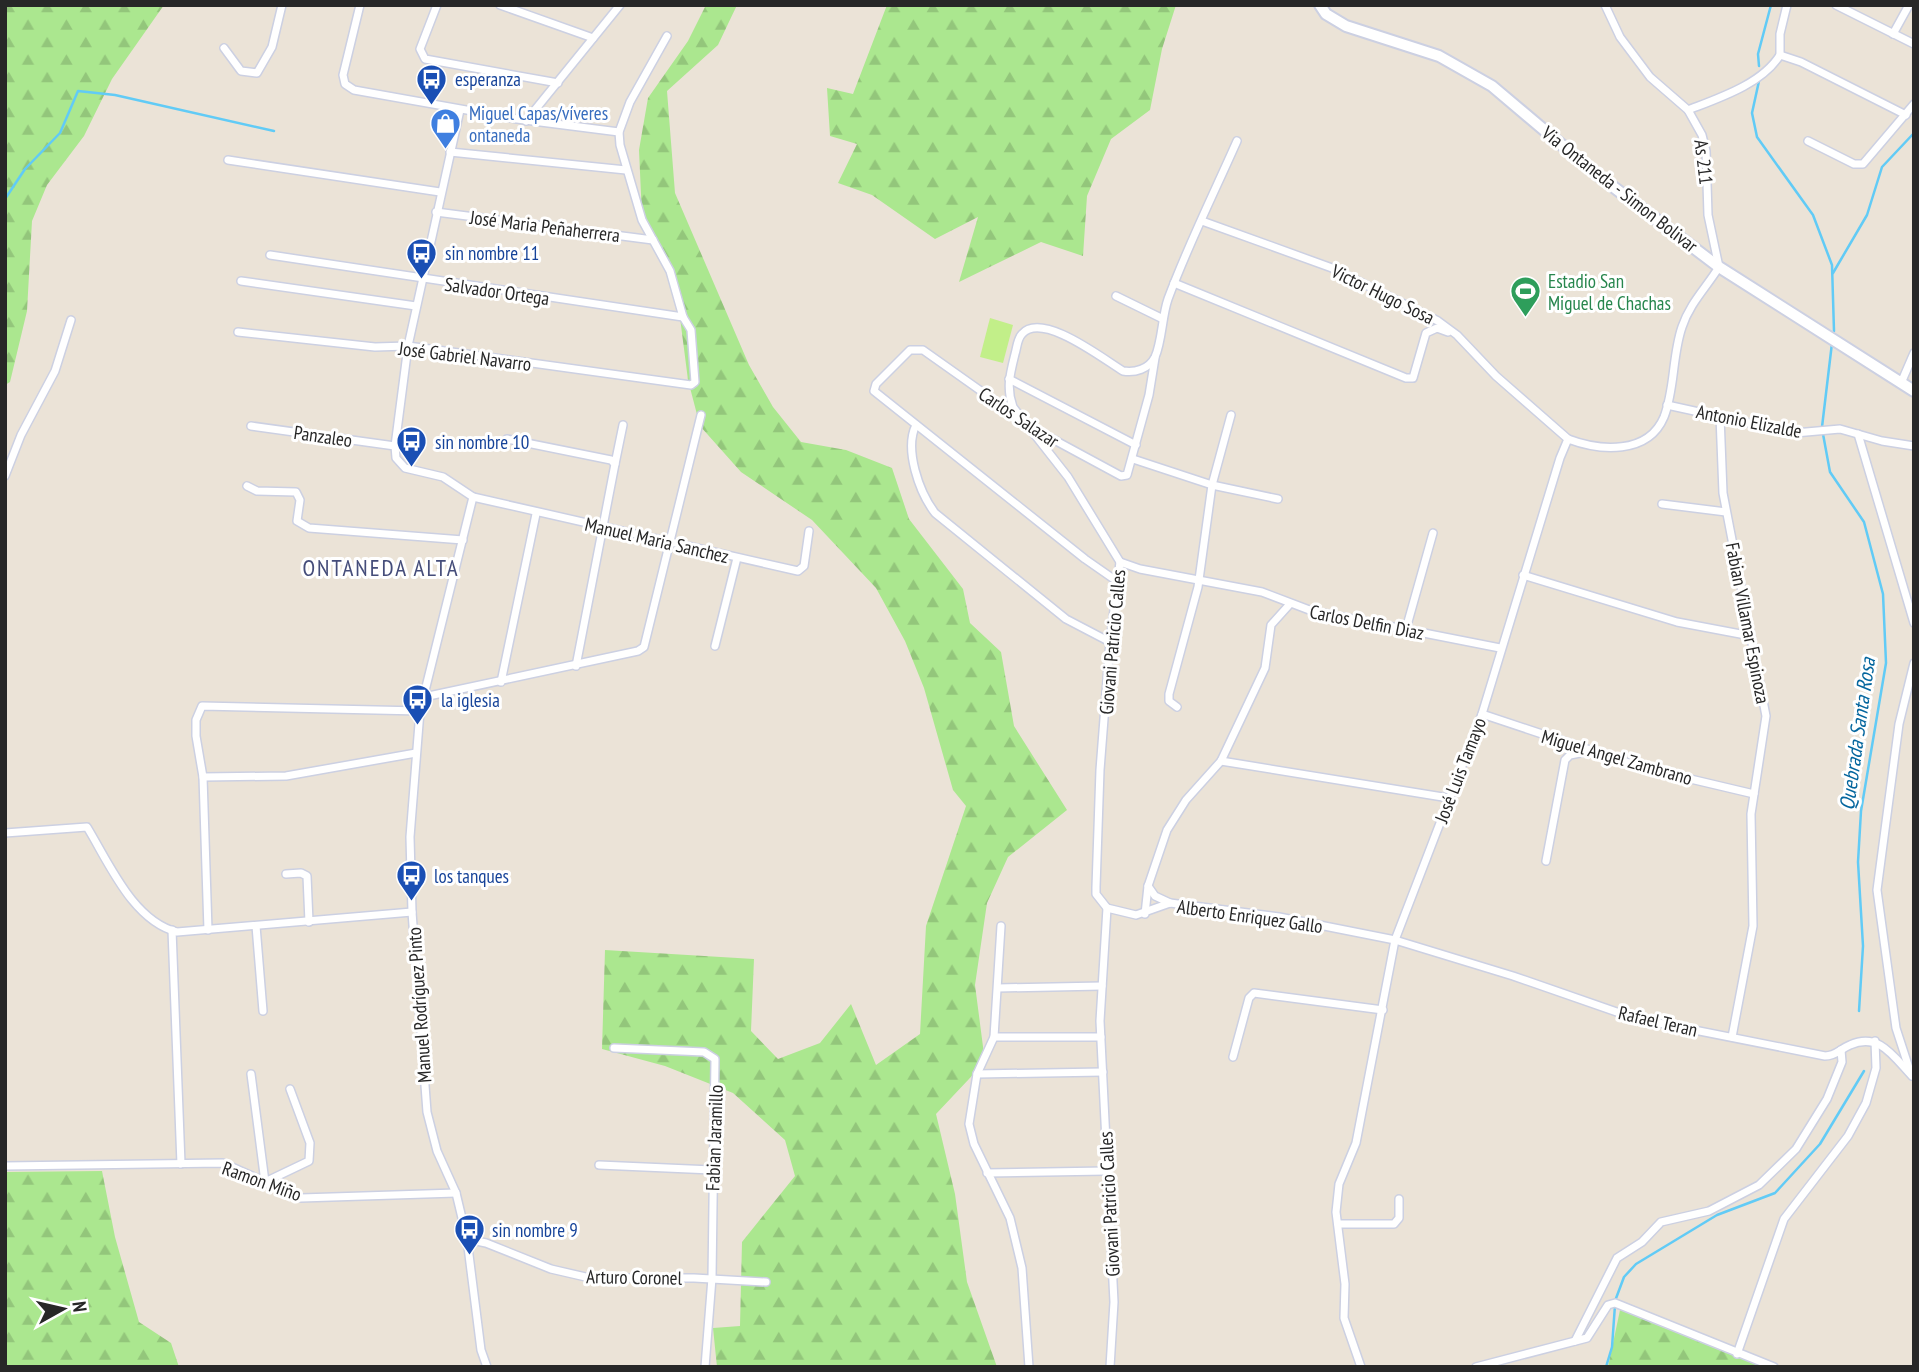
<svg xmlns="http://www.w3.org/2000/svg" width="1919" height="1372" font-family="'PT Sans Narrow',sans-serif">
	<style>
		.forest { fill: url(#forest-firs) }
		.pitch { fill: #c2ef89 }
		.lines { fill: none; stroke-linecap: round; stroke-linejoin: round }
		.stream { stroke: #61cbf6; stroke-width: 2.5 }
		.street-casing { stroke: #ccd0e2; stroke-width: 10 }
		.secondary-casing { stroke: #ccd0e2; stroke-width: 14 }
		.street { stroke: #fff; stroke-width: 7 }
		.secondary { stroke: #fff; stroke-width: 10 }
		.labels { text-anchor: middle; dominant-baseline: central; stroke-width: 6; stroke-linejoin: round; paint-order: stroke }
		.transit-label { font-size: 19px; fill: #164399; stroke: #fff; text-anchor: start }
		.shop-label { font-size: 19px; fill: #366cbe; stroke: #fff; text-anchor: start }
		.street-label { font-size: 19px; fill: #272727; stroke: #fff }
		.leisure-label { font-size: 19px; fill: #27864d; stroke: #fff; text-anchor: start }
		.water-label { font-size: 21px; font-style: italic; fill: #04669e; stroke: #fff }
		.quarter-label { font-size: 23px; letter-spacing: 2px; fill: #454d7a; stroke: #fff }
	</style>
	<defs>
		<pattern id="forest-firs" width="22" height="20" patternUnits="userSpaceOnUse" patternTransform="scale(1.75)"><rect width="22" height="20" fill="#abe78f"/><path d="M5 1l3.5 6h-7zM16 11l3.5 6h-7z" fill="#93c67b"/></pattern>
	</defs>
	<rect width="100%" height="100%" fill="#ebe3d7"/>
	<g class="forest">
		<path d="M5,5H164L112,79L84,136L47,185L32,221L27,311L10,382L5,385Z"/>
		<path d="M706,5H737L718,45L667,91L675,193L749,365L773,407L801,442L846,450L892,468L909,519L963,589L970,623L1001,652L1014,726L1067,810L1008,857L987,903L975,985L985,1062L936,1114L955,1194L967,1282L997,1367H717L713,1328L740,1326L742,1242L795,1176L785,1140L733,1093L665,1066L602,1049L605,950L754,959L751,1031L778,1059L820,1043L851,1004L876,1065L920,1034L926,926L966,806L953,790L924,688L905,641L876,588L812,520L741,472L700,426L688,380L675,279L642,217L639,150L648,98L688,41Z"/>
		<path d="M887,5H1176L1162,49L1150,110L1111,139L1087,196L1083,256L1041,242L959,282L978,217L935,239L872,195L838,183L857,144L830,136L827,88L853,94Z"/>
		<path d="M102,1171L115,1237L139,1322L171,1343L179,1367H5V1172Z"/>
		<path d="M1620,1310L1762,1367H1608Z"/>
	</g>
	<path class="pitch" d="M990,318L1013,325L1003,363L980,357Z"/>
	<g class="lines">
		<g class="stream">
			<path d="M1759,66L1758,54L1771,5"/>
			<path d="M1759,81L1752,113L1757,137L1813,215L1832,265L1834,331"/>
			<path d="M5,199L25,169L60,133L78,91L115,95L274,131"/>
			<path d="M1833,273L1867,215L1882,167L1914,133"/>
			<path d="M1822,427L1832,343"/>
			<path d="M1823,434L1830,472L1864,522L1883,594L1886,663L1861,811L1858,862L1863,946L1859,1011"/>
			<path d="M1615,1301L1624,1277L1636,1264L1717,1215L1775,1193L1820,1144L1864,1071"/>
			<path d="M1606,1367L1612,1347L1615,1305"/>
		</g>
		<defs>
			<g id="street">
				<path d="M360,5L343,75L345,84L354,90L517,119L619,132"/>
				<path d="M437,5L420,49L425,59L558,83"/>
				<path d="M500,5L593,38"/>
				<path d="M1836,5L1914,44"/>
				<path d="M1893,34L1909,5"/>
				<path d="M224,48L241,71L257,73L272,47L282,5"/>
				<path d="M1780,55V34L1787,5"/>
				<path d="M460,110L408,346L395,446L396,458L405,468L443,477L473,497L420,711L410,837L412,912L427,1112L437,1151L456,1193L467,1239L481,1350L487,1367"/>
				<path d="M1688,110C1719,98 1762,84 1780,55L1801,62L1906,115"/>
				<path d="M526,121L620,5"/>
				<path d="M1808,141L1854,164H1863L1914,104"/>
				<path d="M450,152L626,170"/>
				<path d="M228,160L440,192"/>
				<path d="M436,212L653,240"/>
				<path d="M1202,221L1332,268L1438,321L1457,335L1496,376L1568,439"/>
				<path d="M270,255L683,317"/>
				<path d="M241,281L416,306"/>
				<path d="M1174,283L1406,378H1413L1426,333L1437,328L1448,332"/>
				<path d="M1116,296L1161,318"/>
				<path d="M238,332L375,347L408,346L691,385L695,382L691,330L683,317L670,271L642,220L620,145L619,132L630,102L667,36"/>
				<path d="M1009,379L1136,445"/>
				<path d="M1901,383L1914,353"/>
				<path d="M1667,405L1795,433L1840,429L1882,441L1914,446"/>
				<path d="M1720,416L1723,493L1766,716L1751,814L1753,926L1732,1037"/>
				<path d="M1019,418L923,350H910L876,384L874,391L1085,559L1118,582"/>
				<path d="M916,425C904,449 919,492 935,513L1066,619L1110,642"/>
				<path d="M251,426L395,446"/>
				<path d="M1034,429L1121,476L1127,475L1149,395L1155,358"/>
				<path d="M1858,434L1914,623"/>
				<path d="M507,439L611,460L615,464L576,666"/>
				<path d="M1133,459L1212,485L1278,499"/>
				<path d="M615,464L623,425"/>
				<path d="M5,476L21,435L55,371L71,320"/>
				<path d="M247,486L257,491L296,492L300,500L297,521L309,528L463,540"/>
				<path d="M473,497L798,571L804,566L809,531"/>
				<path d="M1662,504L1726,512"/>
				<path d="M1120,562L1140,569L1262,592L1312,611L1500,648"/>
				<path d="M1523,575L1677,622L1751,636"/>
				<path d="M1406,629L1433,533"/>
				<path d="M715,646L737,558"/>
				<path d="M501,682L536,514"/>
				<path d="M424,697L638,651L644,647L701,415"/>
				<path d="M1177,707L1169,701V694L1198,587L1212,485L1231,415"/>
				<path d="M1482,714L1644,768L1754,794"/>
				<path d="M1221,761L1449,798"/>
				<path d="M203,777L286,776L416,753"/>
				<path d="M5,833L87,827C109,863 133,921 177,932L412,912"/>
				<path d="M1546,861L1565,760L1570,755L1590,751"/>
				<path d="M286,874L301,873L307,876L309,922"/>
				<path d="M1170,903L1155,896L1148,886L1167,830L1186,800L1221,761L1265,668L1271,625L1289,605"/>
				<path d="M1107,908L1136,915L1170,903L1279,917L1395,940L1513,976L1634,1018L1825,1056C1836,1056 1840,1049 1850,1045C1879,1032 1893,1056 1912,1076"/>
				<path d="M1145,914L1148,886"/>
				<path d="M256,926L263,1011"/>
				<path d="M1001,926L994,1037L977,1074L969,1124L974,1144L1010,1218L1022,1268L1029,1367"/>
				<path d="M172,930L181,1164"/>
				<path d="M208,930L203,777L196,736V720L202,706L420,711"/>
				<path d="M998,988L1102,986"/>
				<path d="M994,1037H1101"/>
				<path d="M614,1048L704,1052L715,1059L712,1278L705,1367"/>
				<path d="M1233,1057L1249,998L1254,993L1383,1010"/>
				<path d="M1910,1071L1896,1028L1877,890L1899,724L1914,663"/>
				<path d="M251,1074L265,1182L309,1161L310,1143L290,1089"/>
				<path d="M977,1074L1103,1072"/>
				<path d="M599,1165L712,1170"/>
				<path d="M5,1166L223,1163L301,1198L456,1193"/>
				<path d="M987,1173L1106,1171"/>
				<path d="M1338,1224H1394L1399,1218V1199"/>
				<path d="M467,1239L486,1243L551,1269L590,1278H694L766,1282"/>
				<path d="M1575,1341L1617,1258L1642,1242L1661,1222L1709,1211L1759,1185L1796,1149L1827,1099L1842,1062L1841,1050"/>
				<path d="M1737,1354L1784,1219L1848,1136L1866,1103L1876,1068L1875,1041"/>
				<path d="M1110,1367L1114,1302L1100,1021L1107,908L1096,894V887L1100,770L1110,642L1120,562L1068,477L1013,407C1006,388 1010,374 1015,354C1017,348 1017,339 1022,334C1042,311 1103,359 1123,371C1135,373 1149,369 1155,357C1162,342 1162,316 1168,299C1188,245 1214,193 1237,141"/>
				<path d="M1361,1367L1344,1318L1345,1284L1336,1212L1339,1184L1356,1143L1395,940L1482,714L1560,458L1568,439C1600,451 1648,455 1664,417C1675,389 1672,356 1682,327C1690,303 1706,288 1719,267L1708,215L1706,151L1702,135L1688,110L1650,77L1620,37L1605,5"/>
				<path d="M1476,1367L1587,1338L1608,1305L1615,1303L1774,1367"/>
			</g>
			<path id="secondary" d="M1320,5L1326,14L1346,26L1439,56L1492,86L1595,173L1719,267L1914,391"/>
		</defs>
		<use href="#street" class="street-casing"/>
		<use href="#secondary" class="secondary-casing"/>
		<use href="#street" class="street"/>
		<use href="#secondary" class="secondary"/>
	</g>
	<defs>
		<symbol id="bus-pin" viewBox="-11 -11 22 30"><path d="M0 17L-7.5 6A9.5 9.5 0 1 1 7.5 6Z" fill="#1a4fb4" stroke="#fff"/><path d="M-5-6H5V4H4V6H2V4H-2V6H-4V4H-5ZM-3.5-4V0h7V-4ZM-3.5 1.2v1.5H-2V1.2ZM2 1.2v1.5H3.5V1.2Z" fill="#fff"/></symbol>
		<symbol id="shop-pin" viewBox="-11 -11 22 30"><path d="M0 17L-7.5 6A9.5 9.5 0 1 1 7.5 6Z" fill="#3f7fe0" stroke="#fff"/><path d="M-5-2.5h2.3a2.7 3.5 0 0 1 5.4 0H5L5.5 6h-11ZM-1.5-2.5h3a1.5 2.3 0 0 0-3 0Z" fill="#fff"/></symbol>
		<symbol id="stadium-pin" viewBox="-11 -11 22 30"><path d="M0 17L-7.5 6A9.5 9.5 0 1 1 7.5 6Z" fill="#2e9e5b" stroke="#fff"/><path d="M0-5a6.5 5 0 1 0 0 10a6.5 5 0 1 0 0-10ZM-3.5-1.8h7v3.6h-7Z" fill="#fff"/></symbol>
	</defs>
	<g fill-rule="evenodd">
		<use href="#bus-pin" x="414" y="62" width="35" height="47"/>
		<use href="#shop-pin" x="428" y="106" width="35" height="47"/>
		<use href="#bus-pin" x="404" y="236" width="35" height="47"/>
		<use href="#stadium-pin" x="1508" y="274" width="35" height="47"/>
		<use href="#bus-pin" x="394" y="424" width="35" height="47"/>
		<use href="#bus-pin" x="400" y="682" width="35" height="47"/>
		<use href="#bus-pin" x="394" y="858" width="35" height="47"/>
		<use href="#bus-pin" x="452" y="1212" width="35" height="47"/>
	</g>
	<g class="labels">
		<g class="transit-label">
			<text x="455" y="79">esperanza</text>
			<text x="445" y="253">sin nombre 11</text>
			<text x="435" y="442">sin nombre 10</text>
			<text x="441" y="700">la iglesia</text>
			<text x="434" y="876">los tanques</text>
			<text x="492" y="1230">sin nombre 9</text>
		</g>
		<g class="shop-label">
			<text x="469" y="113">Miguel Capas/víveres<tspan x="469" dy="22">ontaneda</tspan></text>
		</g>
		<g class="street-label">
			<text transform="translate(1704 162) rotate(83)">As 211</text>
			<text transform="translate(1620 189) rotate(38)">Via Ontaneda - Simon Bolivar</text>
			<text transform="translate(545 226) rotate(7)">José Maria Peñaherrera</text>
			<text transform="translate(497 291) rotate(8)">Salvador Ortega</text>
			<text transform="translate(1383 294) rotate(26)">Victor Hugo Sosa</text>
			<text transform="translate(465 356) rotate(7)">José Gabriel Navarro</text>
			<text transform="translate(1019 417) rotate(34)">Carlos Salazar</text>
			<text transform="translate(1749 421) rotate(11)">Antonio Elizalde</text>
			<text transform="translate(323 436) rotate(8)">Panzaleo</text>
			<text transform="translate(657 540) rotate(13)">Manuel Maria Sanchez</text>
			<text transform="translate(1367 622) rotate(11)">Carlos Delfin Diaz</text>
			<text transform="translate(1748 623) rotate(79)">Fabian Villamar Espinoza</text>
			<text transform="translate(1112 642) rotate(-85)">Giovani Patricio Calles</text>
			<text transform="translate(1617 757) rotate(16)">Miguel Angel Zambrano</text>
			<text transform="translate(1460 770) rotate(-69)">José Luis Tamayo</text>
			<text transform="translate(1250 916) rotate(8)">Alberto Enriquez Gallo</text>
			<text transform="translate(419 1005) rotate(-94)">Manuel Rodríguez Pinto</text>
			<text transform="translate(1658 1021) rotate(13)">Rafael Teran</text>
			<text transform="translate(714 1138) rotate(-88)">Fabian Jaramillo</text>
			<text transform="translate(262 1181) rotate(20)">Ramon Miño</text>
			<text transform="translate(1109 1204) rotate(-93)">Giovani Patricio Calles</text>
			<text transform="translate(634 1277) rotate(1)">Arturo Coronel</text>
		</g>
		<g class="leisure-label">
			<text x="1548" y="281">Estadio San<tspan x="1548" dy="22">Miguel de Chachas</tspan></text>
		</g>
		<g class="water-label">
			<text transform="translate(1857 734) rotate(-82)">Quebrada Santa Rosa</text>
		</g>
		<g class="quarter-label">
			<text x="381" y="567">ONTANEDA ALTA</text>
		</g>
	</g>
	<rect width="1919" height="1372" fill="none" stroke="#272727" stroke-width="14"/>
	<g transform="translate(63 1309) rotate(82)" stroke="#ffffff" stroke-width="5" paint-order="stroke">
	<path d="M0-5L12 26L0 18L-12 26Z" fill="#272727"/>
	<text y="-10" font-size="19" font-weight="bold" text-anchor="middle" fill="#272727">N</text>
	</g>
</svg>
